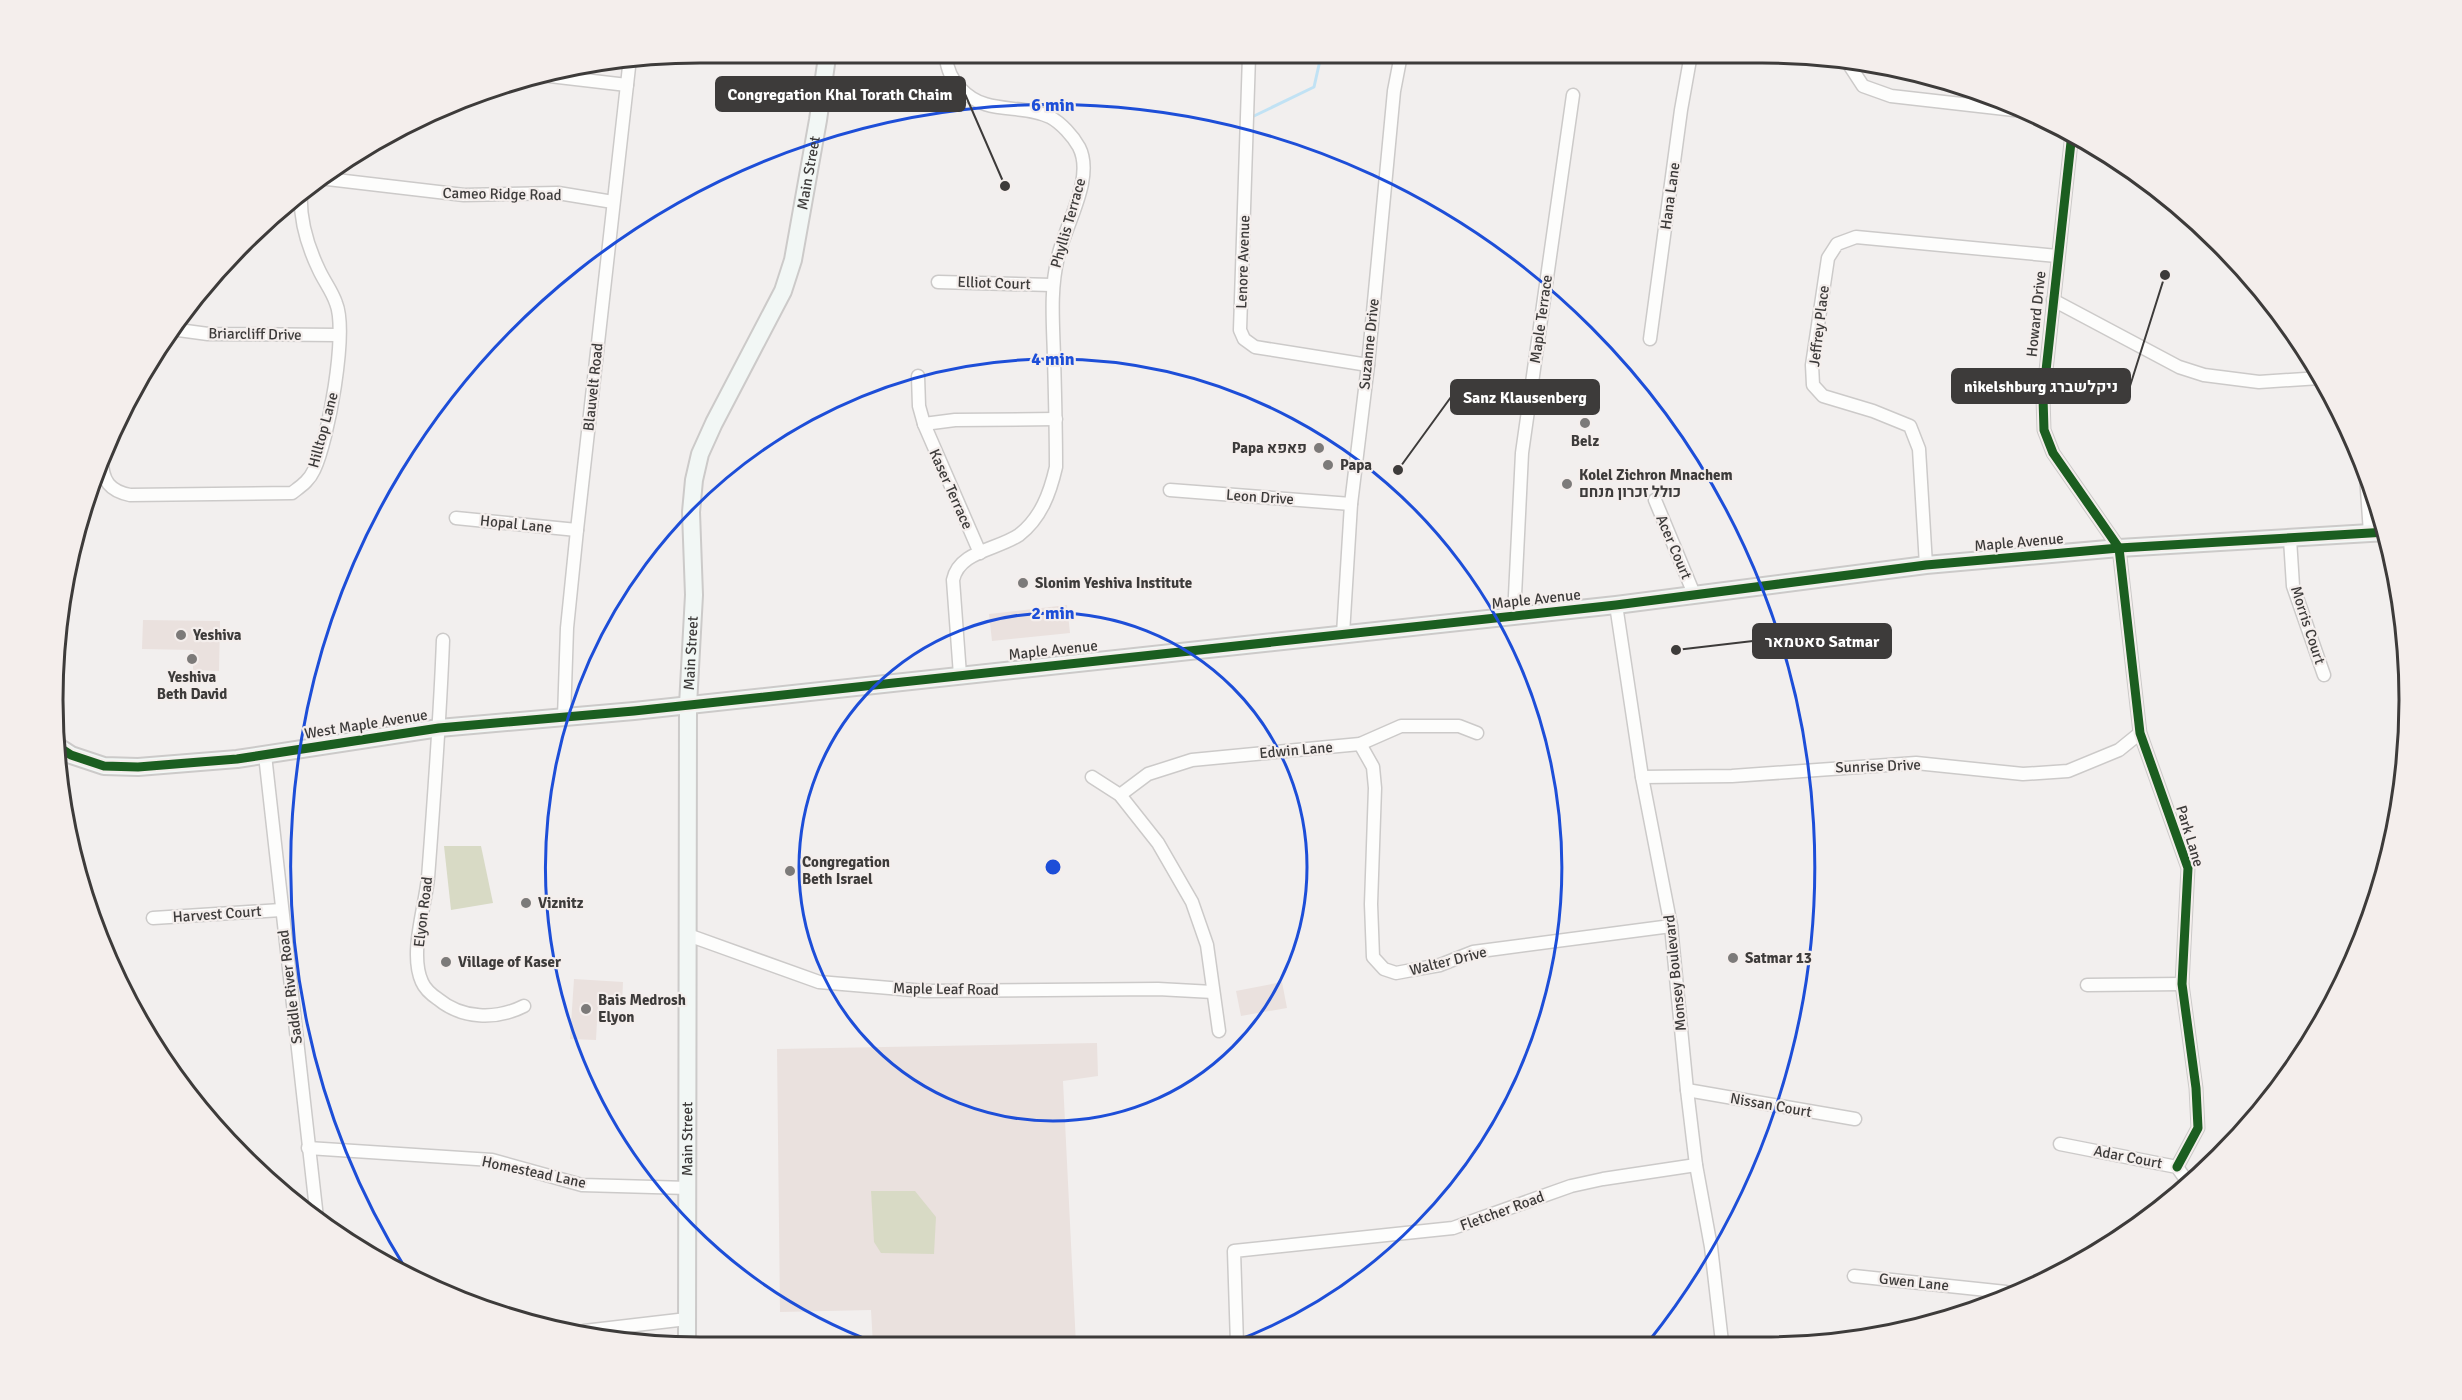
<svg xmlns="http://www.w3.org/2000/svg" width="2462" height="1400" font-family="Signika,Heebo,sans-serif">
	<style>
		.built { fill: #eae1de }
		.park { fill: #d8dac5 }
		.lines { fill: none; stroke-linecap: round; stroke-linejoin: round }
		.stream { stroke: #c1e2f4; stroke-width: 3 }
		.street-casing { stroke: #cccac9; stroke-width: 15 }
		.secondary-casing { stroke: #cccac9; stroke-width: 20 }
		.street { stroke: #fdfdfc; stroke-width: 12 }
		.secondary { stroke: #f2f7f5; stroke-width: 16 }
		.cycleway-casing { stroke: #f4eeec; stroke-width: 13 }
		.cycleway { stroke: #1b5e20; stroke-width: 9 }
		.ring { fill: none; stroke: #1d4ed8; stroke-width: 3 }
		.poi-dot { fill: #7c7a79; stroke: #f4eeec; stroke-width: 2 }
		.labels { text-anchor: middle; dominant-baseline: central; stroke-width: 4.5; stroke-linejoin: round; paint-order: stroke }
		.street-label { font-size: 15px; fill: #3d3b3a; stroke: #f4eeec }
		.poi-label { font-size: 15px; font-weight: bold; fill: #3d3b3a; stroke: #f4eeec; text-anchor: start }
		.rim { fill: none; stroke: #3d3b3a; stroke-width: 3 }
		.centre { fill: #1d4ed8; stroke: #f4eeec; stroke-width: 3 }
		.ring-label { font-size: 18px; text-anchor: middle; font-weight: bold; fill: #1d4ed8; stroke: #f4eeec; stroke-width: 4.5; stroke-linejoin: round; paint-order: stroke }
		.leader { fill: none; stroke: #3d3b3a; stroke-width: 2 }
		.callout-dot { fill: #3d3b3a; stroke: #f4eeec; stroke-width: 2 }
		.callout { fill: #3d3b3a; stroke: #3d3b3a; stroke-width: 2 }
		.callout-label { font-size: 16px; text-anchor: middle; font-weight: bold; fill: #fff }
	</style>
	<rect width="100%" height="100%" fill="#f2efee"/>
	<g class="built">
		<path d="M1067,605L1070,633L992,641L989,614Z"/>
		<path d="M143,620L220,621L219,671L193,670V650L142,649Z"/>
		<path d="M574,979L623,982L622,1004L598,1003L596,1040L570,1039Z"/>
		<path d="M1282,982L1287,1008L1241,1016L1236,991Z"/>
		<path d="M1097,1043L1098,1076L1063,1081L1076,1345H873L871,1310L780,1312L777,1049Z"/>
	</g>
	<g class="park">
		<path d="M444,846H481L493,903L451,910Z"/>
		<path d="M871,1191H915L936,1217L934,1254L881,1253L874,1242Z"/>
	</g>
	<g class="lines">
		<path class="stream" d="M1254,116L1314,87L1321,56"/>
		<defs>
			<g id="street">
				<path d="M1249,56L1240,330L1244,339L1255,347L1368,365"/>
				<path d="M946,57C947,70 952,80 961,89C986,116 1021,103 1050,117C1061,123 1073,136 1079,147C1095,178 1065,225 1058,257C1050,290 1053,322 1054,357C1055,393 1056,430 1056,467C1050,493 1041,518 1019,535C997,550 959,551 953,580L960,675"/>
				<path d="M1848,63L1863,86L1891,96L2023,111"/>
				<path d="M541,75L627,85"/>
				<path d="M2072,133L2043,398L2044,430L2053,453L2119,548L2140,733L2188,868L2182,984L2196,1088L2198,1128L2177,1167"/>
				<path d="M319,178L464,195L558,193L613,202"/>
				<path d="M938,282L1051,285"/>
				<path d="M2053,300L2179,367L2204,375L2259,382L2320,378"/>
				<path d="M171,329L208,334L338,335"/>
				<path d="M1650,339L1681,110L1691,54"/>
				<path d="M918,376L919,406L924,424L980,553"/>
				<path d="M924,424L955,420L1056,419"/>
				<path d="M102,460C102,481 110,491 130,495L292,493C301,486 309,481 314,470C328,441 348,332 336,303C332,291 324,281 319,270C307,245 299,218 301,190"/>
				<path d="M2366,475L2370,533"/>
				<path d="M1170,490L1351,504"/>
				<path d="M1655,500L1694,594"/>
				<path d="M456,518L577,530"/>
				<path d="M2290,539L2293,586L2324,675"/>
				<path d="M1926,565L1919,449L1910,426L1873,411L1823,396L1813,385L1812,365L1828,258L1837,244L1856,237L2057,256"/>
				<path d="M1616,605L1642,777L1671,926L1687,1090L1696,1165L1711,1247L1722,1342"/>
				<path d="M1514,616L1522,453L1573,95"/>
				<path d="M1343,634L1351,504L1368,365L1394,91L1400,60L1404,55"/>
				<path d="M443,640C440,720 434,799 428,878C425,908 409,954 422,982C425,989 432,995 438,999C462,1019 496,1020 524,1006"/>
				<path d="M564,718L567,628L577,530L630,58"/>
				<path d="M1360,744L1373,767L1375,788L1371,904L1373,957L1384,969L1396,973L1412,970L1440,965L1473,952L1671,926"/>
				<path d="M265,755L317,1218"/>
				<path d="M1092,777L1120,795L1158,843L1192,902L1207,945L1219,1031"/>
				<path d="M1642,777L1732,776L1916,763L2023,774L2068,771L2119,750L2140,733"/>
				<path d="M1120,795L1148,774L1192,760L1360,744L1401,726H1459L1477,733"/>
				<path d="M153,918L281,910"/>
				<path d="M688,935L819,982L925,991L1158,989L1213,992"/>
				<path d="M2087,985L2182,984"/>
				<path d="M1687,1090L1855,1119"/>
				<path d="M2060,1144L2177,1167L2189,1184"/>
				<path d="M308,1148L492,1160L582,1185L688,1188"/>
				<path d="M1854,1276L2006,1292L2008,1294"/>
				<path d="M584,1331L687,1319"/>
				<path d="M1237,1344L1234,1251L1453,1228L1571,1186L1603,1179L1696,1165"/>
			</g>
			<g id="secondary">
				<path d="M54,744L71,755L104,766L138,767L237,759L439,728L634,711L1616,605L1926,565L2119,548L2387,532"/>
				<path id="s1" d="M687,1346L688,705L694,595L691,512L694,480L700,454L714,423L783,291L793,260L818,120L827,57"/>
			</g>
		</defs>
		<use href="#street" class="street-casing"/>
		<use href="#secondary" class="secondary-casing"/>
		<use href="#street" class="street"/>
		<use href="#secondary" class="secondary"/>
		<defs>
			<g id="cycleway">
				<path d="M2072,133L2043,398L2044,430L2053,453L2119,548L2140,733L2188,868L2182,984L2196,1088L2198,1128L2177,1167"/>
				<path d="M54,744L71,755L104,766L138,767L237,759L439,728L634,711L1616,605L1926,565L2119,548L2387,532"/>
			</g>
		</defs>
		<use href="#cycleway" class="cycleway-casing"/>
		<use href="#cycleway" class="cycleway"/>
	</g>
	<g class="ring">
		<circle cx="1053" cy="867" r="254"/>
		<path d="M879 1344A508 508 0 1 1 1231 1343"/>
		<path d="M407 1271A762 762 0 1 1 1649 1341"/>
	</g>
	<g class="poi-dot">
		<circle cx="1585" cy="423" r="6"/>
		<circle cx="1319" cy="448" r="6"/>
		<circle cx="1328" cy="465" r="6"/>
		<circle cx="1567" cy="484" r="6"/>
		<circle cx="1023" cy="583" r="6"/>
		<circle cx="181" cy="635" r="6"/>
		<circle cx="192" cy="659" r="6"/>
		<circle cx="790" cy="871" r="6"/>
		<circle cx="526" cy="903" r="6"/>
		<circle cx="1733" cy="958" r="6"/>
		<circle cx="446" cy="962" r="6"/>
		<circle cx="586" cy="1009" r="6"/>
	</g>
	<g class="labels">
		<g class="street-label">
			<text stroke="none"><textPath href="#s1" startOffset="1197">Main Street</textPath></text>
			<text transform="translate(502 194) rotate(1)">Cameo Ridge Road</text>
			<text transform="translate(1670 196) rotate(-82)">Hana Lane</text>
			<text transform="translate(1068 223) rotate(-74)">Phyllis Terrace</text>
			<text transform="translate(1243 262) rotate(-88)">Lenore Avenue</text>
			<text transform="translate(994 283) rotate(2)">Elliot Court</text>
			<text transform="translate(2036 314) rotate(-84)">Howard Drive</text>
			<text transform="translate(1541 319) rotate(-82)">Maple Terrace</text>
			<text transform="translate(1819 326) rotate(-83)">Jeffrey Place</text>
			<text transform="translate(255 334) rotate(1)">Briarcliff Drive</text>
			<text transform="translate(1369 344) rotate(-84)">Suzanne Drive</text>
			<text transform="translate(593 387) rotate(-84)">Blauvelt Road</text>
			<text transform="translate(323 430) rotate(-75)">Hilltop Lane</text>
			<text transform="translate(951 489) rotate(66)">Kaser Terrace</text>
			<text transform="translate(1260 497) rotate(4)">Leon Drive</text>
			<text transform="translate(516 524) rotate(6)">Hopal Lane</text>
			<text transform="translate(2019 542) rotate(-5)">Maple Avenue</text>
			<text transform="translate(1674 547) rotate(67)">Acer Court</text>
			<text transform="translate(1536 599) rotate(-6)">Maple Avenue</text>
			<text transform="translate(2308 625) rotate(72)">Morris Court</text>
			<text transform="translate(1053 650) rotate(-6)">Maple Avenue</text>
			<text stroke="none"><textPath href="#s1" startOffset="693">Main Street</textPath></text>
			<text transform="translate(366 724) rotate(-9)">West Maple Avenue</text>
			<text transform="translate(1296 750) rotate(-5)">Edwin Lane</text>
			<text transform="translate(1878 766) rotate(-2)">Sunrise Drive</text>
			<text transform="translate(2190 836) rotate(73)">Park Lane</text>
			<text transform="translate(423 912) rotate(-83)">Elyon Road</text>
			<text transform="translate(217 914) rotate(-4)">Harvest Court</text>
			<text transform="translate(1448 961) rotate(-14)">Walter Drive</text>
			<text transform="translate(1675 973) rotate(-96)">Monsey Boulevard</text>
			<text transform="translate(290 987) rotate(-97)">Saddle River Road</text>
			<text transform="translate(946 989) rotate(1)">Maple Leaf Road</text>
			<text transform="translate(1771 1105) rotate(10)">Nissan Court</text>
			<text stroke="none"><textPath href="#s1" startOffset="207">Main Street</textPath></text>
			<text transform="translate(2128 1157) rotate(11)">Adar Court</text>
			<text transform="translate(534 1172) rotate(12)">Homestead Lane</text>
			<text transform="translate(1502 1211) rotate(-20)">Fletcher Road</text>
			<text transform="translate(1914 1282) rotate(6)">Gwen Lane</text>
		</g>
		<g class="poi-label">
			<text x="1585" y="441" text-anchor="middle">Belz</text>
			<text x="1307" y="448" text-anchor="end">Papa פאפא</text>
			<text x="1340" y="465">Papa</text>
			<text x="1579" y="475">Kolel Zichron Mnachem<tspan x="1579" dy="17">כולל זכרון מנחם</tspan></text>
			<text x="1035" y="583">Slonim Yeshiva Institute</text>
			<text x="193" y="635">Yeshiva</text>
			<text x="192" y="677" text-anchor="middle">Yeshiva<tspan x="192" dy="17">Beth David</tspan></text>
			<text x="802" y="862">Congregation<tspan x="802" dy="17">Beth Israel</tspan></text>
			<text x="538" y="903">Viznitz</text>
			<text x="1745" y="958">Satmar 13</text>
			<text x="458" y="962">Village of Kaser</text>
			<text x="598" y="1000">Bais Medrosh<tspan x="598" dy="17">Elyon</tspan></text>
		</g>
	</g>
	<path d="M0 0H2462V1400H0ZM700 63H1762A637 637 0 0 1 2399 700V700A637 637 0 0 1 1762 1337H700A637 637 0 0 1 63 700V700A637 637 0 0 1 700 63Z" fill="#f4eeec" fill-rule="evenodd"/>
	<path class="rim" d="M700 63H1762A637 637 0 0 1 2399 700V700A637 637 0 0 1 1762 1337H700A637 637 0 0 1 63 700V700A637 637 0 0 1 700 63Z"/>
	<circle cx="1053" cy="867" r="9" class="centre"/>
	<g class="ring-label">
		<text x="1053" y="111">6 min</text>
		<text x="1053" y="365">4 min</text>
		<text x="1053" y="619">2 min</text>
	</g>
	<path class="leader" d="M1005 186L965 94M2165 275L2130 386M1398 470L1451 397M1676 650L1753 641"/>
	<g class="callout-dot">
		<circle cx="1005" cy="186" r="6"/>
		<circle cx="2165" cy="275" r="6"/>
		<circle cx="1398" cy="470" r="6"/>
		<circle cx="1676" cy="650" r="6"/>
	</g>
	<g class="callout">
		<rect x="716" y="77" width="249" height="34" rx="6"/>
		<rect x="1952" y="369" width="178" height="34" rx="6"/>
		<rect x="1451" y="380" width="148" height="34" rx="6"/>
		<rect x="1753" y="624" width="138" height="34" rx="6"/>
	</g>
	<g class="callout-label">
		<text x="840" y="100">Congregation Khal Torath Chaim</text>
		<text x="2041" y="392">nikelshburg ניקלשברג</text>
		<text x="1525" y="403">Sanz Klausenberg</text>
		<text x="1822" y="647">סאטמאר Satmar</text>
	</g>
</svg>
